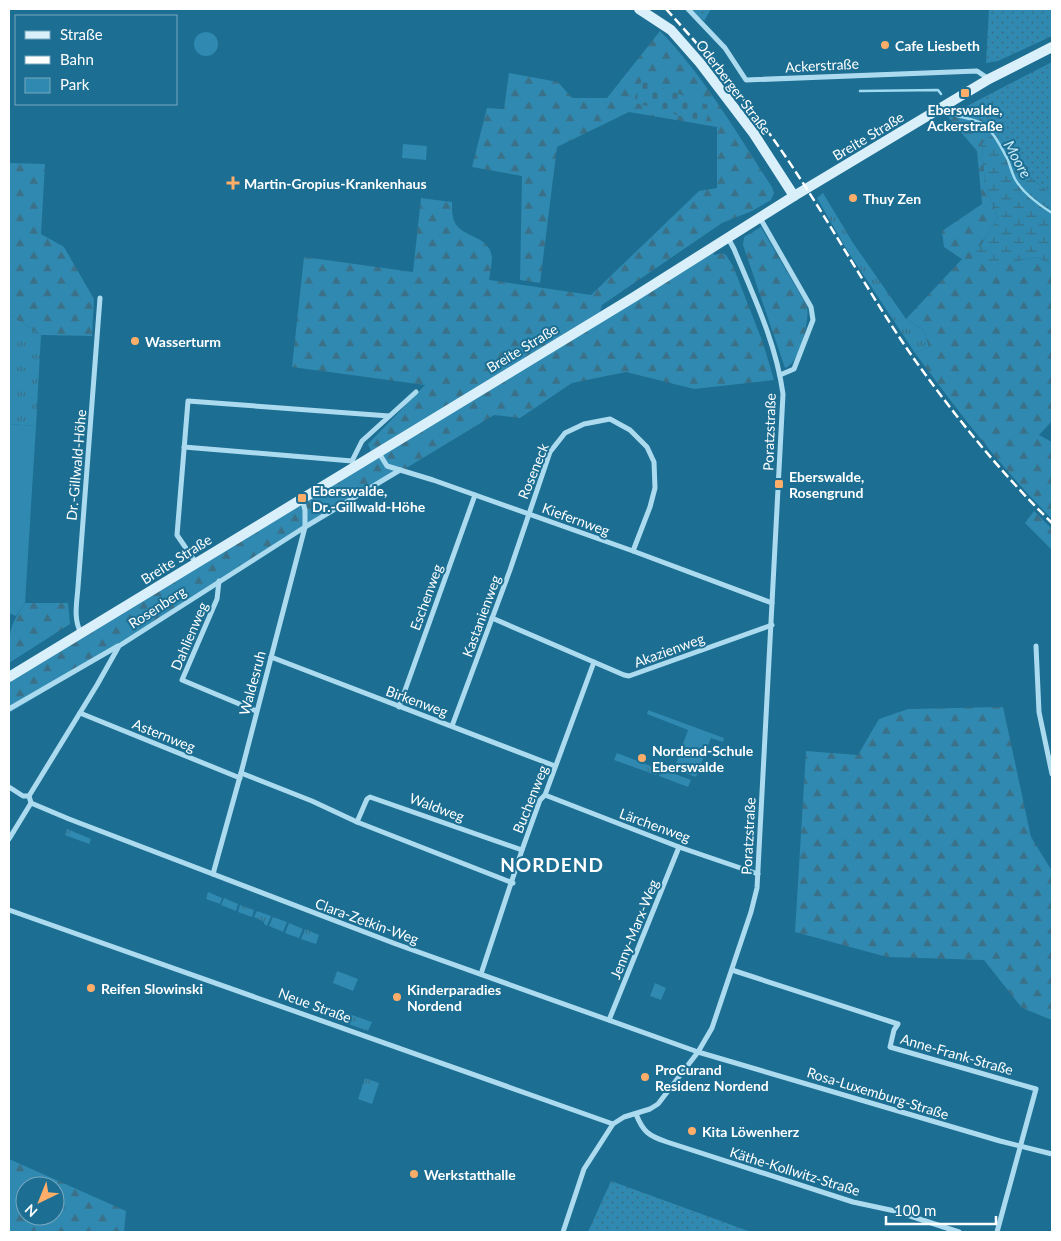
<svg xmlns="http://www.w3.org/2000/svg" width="1061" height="1241" font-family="Lato,sans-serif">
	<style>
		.grass { fill: url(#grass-tufts) }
		.forest { fill: url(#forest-firs); fill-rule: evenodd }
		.wetland { fill: url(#wetland-marsh) }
		.cemetery { fill: url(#cemetery-stones) }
		.park { fill: #2f89b0 }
		.garden { fill: url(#garden-dots) }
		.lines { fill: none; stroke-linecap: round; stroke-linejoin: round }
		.stream { stroke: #9fdaf0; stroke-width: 2.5 }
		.minor { stroke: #acdbef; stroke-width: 5 }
		.secondary { stroke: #d9f0fa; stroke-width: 10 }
		.rail { stroke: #fff; stroke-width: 2.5; stroke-dasharray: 9 4; stroke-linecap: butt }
		.poi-dot { fill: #ffae6a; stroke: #1c6e92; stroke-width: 2 }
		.labels { text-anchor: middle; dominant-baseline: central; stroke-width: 4; stroke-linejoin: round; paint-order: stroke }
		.poi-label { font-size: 14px; font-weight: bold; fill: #fff; stroke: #1c6e92; text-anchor: start }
		.street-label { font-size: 14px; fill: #fff; stroke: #1c6e92 }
		.water-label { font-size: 15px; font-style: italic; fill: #caebf8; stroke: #1c6e92 }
		.district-label { font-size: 19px; font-weight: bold; letter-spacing: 1px; fill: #fff; stroke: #1c6e92 }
	</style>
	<defs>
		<pattern id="grass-tufts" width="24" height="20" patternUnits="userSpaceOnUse" patternTransform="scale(1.25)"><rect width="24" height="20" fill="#2f89b0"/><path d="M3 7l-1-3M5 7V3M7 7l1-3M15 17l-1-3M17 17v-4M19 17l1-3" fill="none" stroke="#3b7188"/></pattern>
		<pattern id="forest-firs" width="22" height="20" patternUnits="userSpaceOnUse" patternTransform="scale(1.25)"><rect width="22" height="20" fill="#2f89b0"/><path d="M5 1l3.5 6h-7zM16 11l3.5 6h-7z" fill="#3b7188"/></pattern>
		<pattern id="wetland-marsh" width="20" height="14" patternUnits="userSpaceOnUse" patternTransform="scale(1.25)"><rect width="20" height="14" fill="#2f89b0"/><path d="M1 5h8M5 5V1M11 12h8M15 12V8" fill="none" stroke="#3b7188"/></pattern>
		<pattern id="cemetery-stones" width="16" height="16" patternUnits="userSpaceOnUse" patternTransform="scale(1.25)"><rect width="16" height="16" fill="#2f89b0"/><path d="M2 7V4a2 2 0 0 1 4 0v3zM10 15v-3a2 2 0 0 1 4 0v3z" fill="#3b7188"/></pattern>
		<pattern id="garden-dots" width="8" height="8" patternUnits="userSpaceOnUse" patternTransform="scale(1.25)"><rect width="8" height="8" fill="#2f89b0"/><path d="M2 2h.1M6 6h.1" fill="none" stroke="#3b7188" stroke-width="1.8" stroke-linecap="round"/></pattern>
	</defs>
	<rect width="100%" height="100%" fill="#1c6e92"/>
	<g class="grass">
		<path d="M823,193L853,243L906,319L924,330L929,347L915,353L847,250L817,198Z"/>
		<path d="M9,314L41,335L36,426L9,424Z"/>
		<path d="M617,753L658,769L656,775L614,760Z"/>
		<path d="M662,769L691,780L688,787L659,776Z"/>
		<path d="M67,829L91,839L89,844L65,835Z"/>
		<path d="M208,892L222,898L220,904L206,899Z"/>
		<path d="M224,898L238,904L236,911L221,905Z"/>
		<path d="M240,905L254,910L252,917L238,912Z"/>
		<path d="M257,911L271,916L267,926L264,924V922L254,917Z"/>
		<path d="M273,917L287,922L283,932L269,926Z"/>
		<path d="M289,923L303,929L299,938L285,933Z"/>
		<path d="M305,929L319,935L316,944L301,939Z"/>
		<path d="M329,1007L372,1022L368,1031L326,1016Z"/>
		<path d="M365,1078L379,1083L372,1104L358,1099Z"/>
	</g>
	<g class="forest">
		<path d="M660,31C705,77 737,134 772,187L774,193L771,200L752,211L722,223L602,305L600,312L371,451L368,444L425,385L292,367L304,257L413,272L421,198L452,202C452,207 452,213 453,217C457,239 489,233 492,257C492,264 490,273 489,280L591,295L699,191L717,188V127L629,112L557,147L540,283L520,280L522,176L472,167L487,108L504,109L509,73L558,82L572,98H607Z"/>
		<path d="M965,107L993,128L982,144L985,184L998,218L976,253L1013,262L1036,257L1052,264V421L1039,435L1052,442V519C1001,468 958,411 915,353L929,347L924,330L906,319L962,259L944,247L942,231L982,204L977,151L948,117Z"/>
		<path d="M9,163L45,164L41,234L64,247L94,299L92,336L41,335L9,314Z"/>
		<path d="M761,227L807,306C810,320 799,365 785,368L743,245L744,237Z"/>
		<path d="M713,253L715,255L722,253L726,255L733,266L763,343L774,380L694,389L626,372L572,383L520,418L494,415L299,533L111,652L9,713V681Z"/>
		<path d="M1034,511L1052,529V550L1025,523Z"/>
		<path d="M25,603H68L70,624L9,663C9,634 8,628 25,603Z"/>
		<path d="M1003,707L1031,837L1052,871V1020L1022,1008L984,960L887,957L795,932L806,751L858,755L879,719L908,709Z"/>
		<path d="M9,1159L126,1211L124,1232H9ZM25,1186H55V1216H25Z"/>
	</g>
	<path class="wetland" d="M993,128L1017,159L1023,171L1052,195V264L1036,257L1013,262L979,265L976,253L998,218L985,184L982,144Z"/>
	<path class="cemetery" d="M642,80L711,106L705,123L633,102Z"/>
	<g class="park">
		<circle cx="206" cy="44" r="12"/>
		<path d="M403,144L427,146L426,160L402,158Z"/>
		<path d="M9,424L36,426L25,603L16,616L9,613Z"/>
		<path d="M648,710L724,738L723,742L711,738L696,777L674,769L688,730L647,714Z"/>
		<path d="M337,971L358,979L353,991L333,983Z"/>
		<path d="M655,983L666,988L661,1000L650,996Z"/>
	</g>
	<g class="garden">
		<path d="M691,9H711L704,21Z"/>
		<path d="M989,9H1052V36L998,61L986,63Z"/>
		<path d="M1052,62V195L1023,171L1017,159L993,128L965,107Z"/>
		<path d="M611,1181L751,1232H588Z"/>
	</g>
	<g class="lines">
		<g class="stream">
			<path d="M860,91L938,90L941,94"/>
			<path d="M957,116C965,118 977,120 983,124C994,132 1002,149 1008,160C1010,166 1012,173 1015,179C1023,193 1038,204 1052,213"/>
		</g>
		<g class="minor">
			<path d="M688,9L725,48L746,80L977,71L989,79"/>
			<path d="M760,218L811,307L813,320L794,369L780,375"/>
			<path d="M184,447L352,461L355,465"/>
			<path d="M379,453L387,466L433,480L633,551L772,603"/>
			<path d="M352,461L362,441L416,392"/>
			<path d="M196,563L177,535L188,401L389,416"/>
			<path d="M219,581L217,599L182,680L256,711"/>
			<path d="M492,618L624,675L629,676L772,625"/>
			<path d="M81,633C73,619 77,602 78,587L100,298"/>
			<path d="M1036,646L1039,712L1052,774"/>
			<path d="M271,657L555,766"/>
			<path d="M399,707L475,495"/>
			<path d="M9,709L118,646"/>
			<path d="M80,713L240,778"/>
			<path d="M452,726L510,570L550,452L565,433L584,424L610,419L630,430L647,447L654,462L655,488L650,507L633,551"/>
			<path d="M241,773L312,801L357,822L513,883"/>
			<path d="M9,787L23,796H29"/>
			<path d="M545,795L679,847L758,874"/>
			<path d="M31,803L69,819L396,944L698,1052L1000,1141L1052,1154"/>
			<path d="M357,822L367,799L370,797L522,850"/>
			<path d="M9,839L31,803L29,796L97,685L119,646L305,527L400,470"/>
			<path d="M213,874L241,773L305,527V510L302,499"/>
			<path d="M9,910L613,1124"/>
			<path d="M732,970L898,1024L894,1030L890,1047L1036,1089L997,1232"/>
			<path d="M481,974L522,850L540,800L545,795L594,662"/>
			<path d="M609,1020L679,847"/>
			<path d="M636,1114C643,1132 649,1136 667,1142L853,1202L895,1211L959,1232"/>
			<path d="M563,1232L584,1169L613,1124L624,1117L650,1109L658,1104L698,1052L712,1028L751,912L757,888L783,394C776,343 754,297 734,249L728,238"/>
		</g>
		<g class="secondary">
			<path d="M639,9L671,30L700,63L754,134L794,196"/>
			<path d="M9,677L634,297L794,196L989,79L1052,47"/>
		</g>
		<path class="rail" d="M666,9C704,51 741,93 774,140C823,209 863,285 912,356C954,415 1000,472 1052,523"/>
	</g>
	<g class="poi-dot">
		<circle cx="885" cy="45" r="5"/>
		<rect x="960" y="88" width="10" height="10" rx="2.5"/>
		<path d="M230.5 175.5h5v5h5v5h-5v5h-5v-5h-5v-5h5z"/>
		<circle cx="853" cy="198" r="5"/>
		<circle cx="135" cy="341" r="5"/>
		<rect x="774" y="479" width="10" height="10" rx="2.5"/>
		<rect x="297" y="493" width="10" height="10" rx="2.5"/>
		<circle cx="642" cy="758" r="5"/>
		<circle cx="91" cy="988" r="5"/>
		<circle cx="397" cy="997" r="5"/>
		<circle cx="645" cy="1077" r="5"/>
		<circle cx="692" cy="1131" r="5"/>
		<circle cx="414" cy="1174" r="5"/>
	</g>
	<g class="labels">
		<g class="poi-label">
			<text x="895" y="45">Cafe Liesbeth</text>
			<text x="965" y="109" text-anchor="middle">Eberswalde,<tspan x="965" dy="16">Ackerstraße</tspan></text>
			<text x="244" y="183">Martin-Gropius-Krankenhaus</text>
			<text x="863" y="198">Thuy Zen</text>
			<text x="145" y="341">Wasserturm</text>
			<text x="789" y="476">Eberswalde,<tspan x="789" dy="16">Rosengrund</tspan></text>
			<text x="312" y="490">Eberswalde,<tspan x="312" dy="16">Dr.-Gillwald-Höhe</tspan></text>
			<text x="652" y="750">Nordend-Schule<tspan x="652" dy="16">Eberswalde</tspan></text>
			<text x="101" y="988">Reifen Slowinski</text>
			<text x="407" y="989">Kinderparadies<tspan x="407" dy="16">Nordend</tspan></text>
			<text x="655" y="1069">ProCurand<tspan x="655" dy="16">Residenz Nordend</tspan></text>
			<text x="702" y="1131">Kita Löwenherz</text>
			<text x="424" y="1174">Werkstatthalle</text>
		</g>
		<g class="street-label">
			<text transform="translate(822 65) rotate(-3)">Ackerstraße</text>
			<text transform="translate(734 87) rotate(53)">Oderberger Straße</text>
			<text transform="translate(868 136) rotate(-31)">Breite Straße</text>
			<text transform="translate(522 348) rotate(-31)">Breite Straße</text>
			<text transform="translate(769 432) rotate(-88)">Poratzstraße</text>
			<text transform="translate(76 465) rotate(-85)">Dr.-Gillwald-Höhe</text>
			<text transform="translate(533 471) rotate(-68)">Roseneck</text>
			<text transform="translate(576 519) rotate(20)">Kiefernweg</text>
			<text transform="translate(176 559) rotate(-32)">Breite Straße</text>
			<text transform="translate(426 597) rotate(-70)">Eschenweg</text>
			<text transform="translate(157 607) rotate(-33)">Rosenberg</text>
			<text transform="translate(481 616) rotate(-70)">Kastanienweg</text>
			<text transform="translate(189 636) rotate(-67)">Dahlienweg</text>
			<text transform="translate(669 650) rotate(-20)">Akazienweg</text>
			<text transform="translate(252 683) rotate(-75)">Waldesruh</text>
			<text transform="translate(417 701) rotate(20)">Birkenweg</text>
			<text transform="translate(164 735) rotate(22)">Asternweg</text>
			<text transform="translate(530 799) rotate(-68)">Buchenweg</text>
			<text transform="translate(437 807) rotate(20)">Waldweg</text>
			<text transform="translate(655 825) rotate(20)">Lärchenweg</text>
			<text transform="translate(748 836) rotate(-87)">Poratzstraße</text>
			<text transform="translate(367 921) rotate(20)">Clara-Zetkin-Weg</text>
			<text transform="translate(634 929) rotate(-68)">Jenny-Marx-Weg</text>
			<text transform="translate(315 1005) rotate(20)">Neue Straße</text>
			<text transform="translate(957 1054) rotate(16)">Anne-Frank-Straße</text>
			<text transform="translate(878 1093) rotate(17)">Rosa-Luxemburg-Straße</text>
			<text transform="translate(795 1171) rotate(17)">Käthe-Kollwitz-Straße</text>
		</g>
		<g class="water-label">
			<text transform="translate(1018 159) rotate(61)">Moore</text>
		</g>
		<g class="district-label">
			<text x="552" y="864">NORDEND</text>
		</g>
	</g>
	<rect width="1061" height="1241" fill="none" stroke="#ffffff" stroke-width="20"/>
	<rect x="15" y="15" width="162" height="90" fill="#1c6e92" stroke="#77a8be"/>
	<rect x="25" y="31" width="25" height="8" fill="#d9f0fa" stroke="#77a8be"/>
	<text x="60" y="40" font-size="15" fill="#ffffff">Straße</text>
	<rect x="25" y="56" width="25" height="8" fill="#ffffff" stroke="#77a8be"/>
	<text x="60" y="65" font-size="15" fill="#ffffff">Bahn</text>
	<rect x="25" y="78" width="25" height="15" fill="#2f89b0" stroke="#77a8be"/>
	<text x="60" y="90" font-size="15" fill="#ffffff">Park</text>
	<g transform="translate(40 1201) rotate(223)"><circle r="24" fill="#1c6e92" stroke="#77a8be"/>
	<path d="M0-4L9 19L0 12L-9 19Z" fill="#ffae6a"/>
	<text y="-8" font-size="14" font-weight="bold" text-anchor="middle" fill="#ffffff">N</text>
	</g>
	<path d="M886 1216v8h110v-8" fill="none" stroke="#ffffff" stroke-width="2.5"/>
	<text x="894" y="1216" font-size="15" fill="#ffffff" stroke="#1c6e92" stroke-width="4" paint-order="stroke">100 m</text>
</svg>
